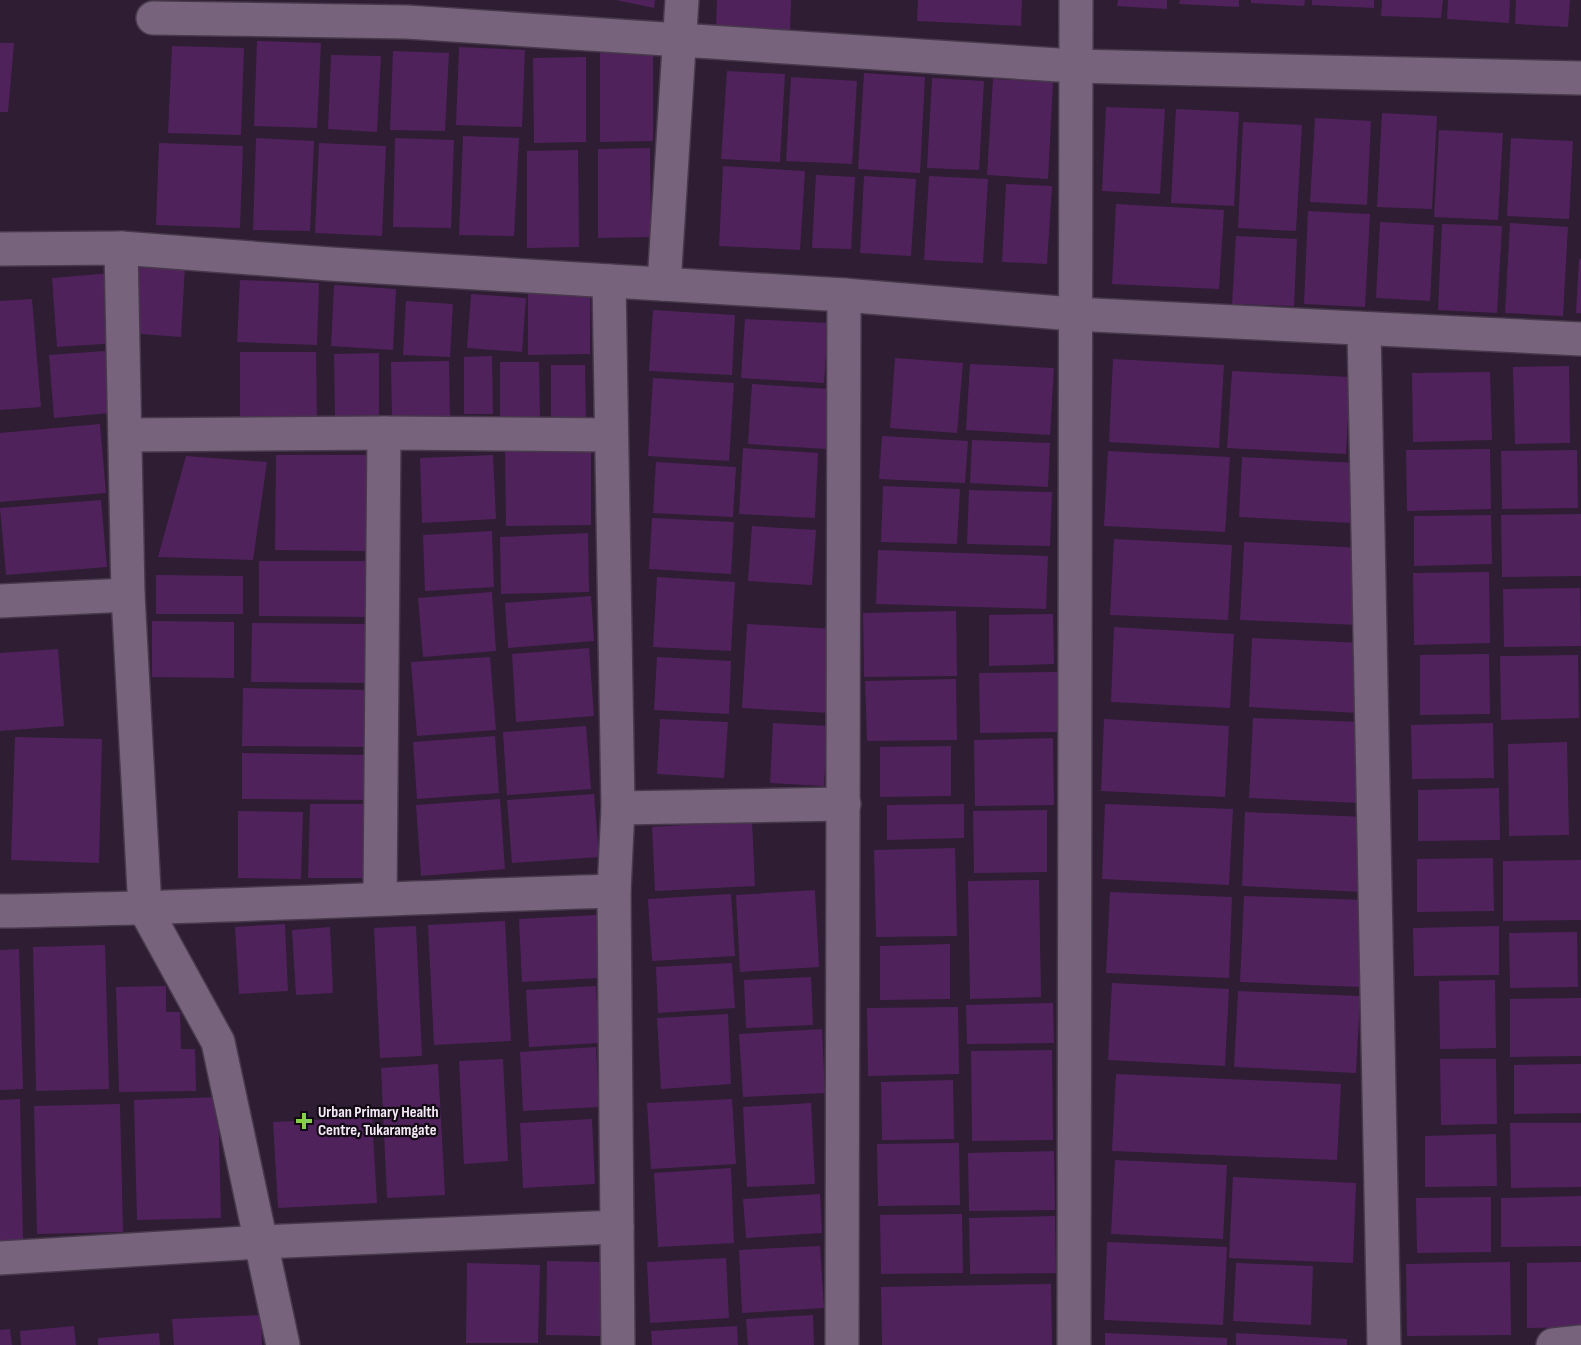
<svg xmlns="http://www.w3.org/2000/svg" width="1581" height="1345" font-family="'Sofia Sans Condensed',sans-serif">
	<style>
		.building { fill: #50225c }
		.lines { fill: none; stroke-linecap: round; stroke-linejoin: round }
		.minor-casing { stroke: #47394b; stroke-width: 36 }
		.minor { stroke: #77637c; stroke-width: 33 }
		.poi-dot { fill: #85cf4c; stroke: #120b14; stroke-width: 2 }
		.labels { text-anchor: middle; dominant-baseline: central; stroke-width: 4.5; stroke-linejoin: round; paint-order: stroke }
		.poi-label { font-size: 16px; font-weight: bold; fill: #f5eaf8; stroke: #120b14; text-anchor: start }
	</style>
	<rect width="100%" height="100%" fill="#2e1d33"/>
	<g class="building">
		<path d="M616,0H655L654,8Z"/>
		<path d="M717,0H791L790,30L716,27Z"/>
		<path d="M918,0H1022L1021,26L917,21Z"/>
		<path d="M1118,0H1167V9L1117,6Z"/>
		<path d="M1180,0H1239V7L1179,4Z"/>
		<path d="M1251,0H1305L1304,6L1251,3Z"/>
		<path d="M1312,0H1374V8L1312,5Z"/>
		<path d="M1382,0H1443L1441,18L1381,16Z"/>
		<path d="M1448,0H1510L1509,23L1447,19Z"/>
		<path d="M1516,0H1570L1568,27L1515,24Z"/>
		<path d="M257,41L321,43L317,128L254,126Z"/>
		<path d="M0,43H14L8,112H0Z"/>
		<path d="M172,46L244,48L241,135L168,133Z"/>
		<path d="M459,47L525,50L522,127L456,125Z"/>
		<path d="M393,51L449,53L445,131L390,130Z"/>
		<path d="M600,53H653V141L600,142Z"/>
		<path d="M331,55L381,56L377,132L328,129Z"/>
		<path d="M586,57V142L534,143L533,58Z"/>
		<path d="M727,71L785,74L780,162L721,159Z"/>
		<path d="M864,73L925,77L920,173L858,169Z"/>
		<path d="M791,77L857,81L852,164L786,161Z"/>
		<path d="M932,78L984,81L979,170L927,168Z"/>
		<path d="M993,79L1053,82L1048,179L987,175Z"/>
		<path d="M1106,107L1165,109L1160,194L1102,191Z"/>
		<path d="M1176,109L1239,112L1234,206L1171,203Z"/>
		<path d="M1382,113L1437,116L1432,209L1377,207Z"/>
		<path d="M1315,118L1371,121L1367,205L1310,202Z"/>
		<path d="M1243,122L1302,125L1296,231L1238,228Z"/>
		<path d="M1439,130L1503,133L1498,220L1434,217Z"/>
		<path d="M463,136L519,138L514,236L459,235Z"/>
		<path d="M256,138L314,141L310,231L253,230Z"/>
		<path d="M395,138L454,140L451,228L393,227Z"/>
		<path d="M1511,138L1573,141L1569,219L1507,216Z"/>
		<path d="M159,143L243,146L240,228L156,225Z"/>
		<path d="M319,143L386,146L382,236L315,233Z"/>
		<path d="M650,148L651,237L598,238V149Z"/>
		<path d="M578,150L579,247L527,248V151Z"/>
		<path d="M723,166L805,171L800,250L719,246Z"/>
		<path d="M816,175L855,177L851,249L812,248Z"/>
		<path d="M864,176L916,179L911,256L860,253Z"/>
		<path d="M929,176L988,179L983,263L924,260Z"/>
		<path d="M1006,184L1052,186L1047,264L1002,262Z"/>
		<path d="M1116,204L1224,210L1219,289L1112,284Z"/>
		<path d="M1308,211L1370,214L1365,307L1304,304Z"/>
		<path d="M1380,222L1434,225L1430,301L1376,298Z"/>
		<path d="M1510,223L1568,227L1563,316L1505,313Z"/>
		<path d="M1442,224L1502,226L1497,313L1438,310Z"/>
		<path d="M1236,236L1297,239L1294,306L1232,304Z"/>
		<path d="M1579,259H1581V313H1576Z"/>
		<path d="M133,262L185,266L181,337L128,333Z"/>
		<path d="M112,273L117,343L57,347L52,278Z"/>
		<path d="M240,280L319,283L317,345L237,342Z"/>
		<path d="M334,285L396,289L393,350L331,346Z"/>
		<path d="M590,290V354L528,355V291Z"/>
		<path d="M471,294L526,298L522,352L467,348Z"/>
		<path d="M32,299L41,407L0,410V301Z"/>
		<path d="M406,301L453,304L450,357L403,355Z"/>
		<path d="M653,310L735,315L732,375L649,371Z"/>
		<path d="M745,319L828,323L824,383L741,378Z"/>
		<path d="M105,351L110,413L54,418L49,355Z"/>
		<path d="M240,352H316L317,420L240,421Z"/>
		<path d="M379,353V416L335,417L334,354Z"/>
		<path d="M492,356L493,414H464V357Z"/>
		<path d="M895,358L963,363L957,433L890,428Z"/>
		<path d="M1113,359L1224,365L1219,448L1109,442Z"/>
		<path d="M449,361L450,422L392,423L391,362Z"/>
		<path d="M500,362H539L540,422L500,423Z"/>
		<path d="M970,364L1054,368L1050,435L966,430Z"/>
		<path d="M551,365H585L586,425H551Z"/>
		<path d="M1569,366L1570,443L1515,444L1513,367Z"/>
		<path d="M1232,371L1350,377L1346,454L1227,448Z"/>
		<path d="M1490,372L1492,440L1413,442L1412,373Z"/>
		<path d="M653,378L734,383L729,461L648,456Z"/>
		<path d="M752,384L830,389L826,449L748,444Z"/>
		<path d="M100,424L106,493L0,502V433Z"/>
		<path d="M882,436L968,441L965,483L879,479Z"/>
		<path d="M972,440L1050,443L1048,487L970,483Z"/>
		<path d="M591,446V525L506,526L505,447Z"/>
		<path d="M743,448L818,453L815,518L739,514Z"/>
		<path d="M1490,449L1491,509L1407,511L1406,450Z"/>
		<path d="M1577,450L1578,508L1502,509L1501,451Z"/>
		<path d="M1108,451L1230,457L1225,532L1104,526Z"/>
		<path d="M276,455H368L367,551L275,550Z"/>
		<path d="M493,455L496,519L422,523L420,458Z"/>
		<path d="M186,456L267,462L253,560L158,557Z"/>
		<path d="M1242,457L1356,463L1353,523L1239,517Z"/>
		<path d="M656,462L736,467L733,517L653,513Z"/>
		<path d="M883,486L960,489L957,544L881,542Z"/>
		<path d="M969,490L1052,492L1050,546L967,544Z"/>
		<path d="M101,500L107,567L6,575L0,508Z"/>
		<path d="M1581,514V576L1502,577L1501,515Z"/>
		<path d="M1491,515L1492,564L1414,566V516Z"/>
		<path d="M652,518L734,522L731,574L649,569Z"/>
		<path d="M752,526L816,530L812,585L748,581Z"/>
		<path d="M492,531L494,587L425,591L423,535Z"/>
		<path d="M588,533L589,592L501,594L500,537Z"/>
		<path d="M1114,539L1232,545L1228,620L1110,615Z"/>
		<path d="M1244,542L1363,548L1359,625L1240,620Z"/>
		<path d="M878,550L1048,556L1046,609L876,604Z"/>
		<path d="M259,561H375L374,617L259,616Z"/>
		<path d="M1489,572L1490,643L1414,645L1413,573Z"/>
		<path d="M156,575L243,576V614H156Z"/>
		<path d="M657,577L735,582L731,651L653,647Z"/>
		<path d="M1580,588L1581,646L1504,647L1503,589Z"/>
		<path d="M492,592L496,651L423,657L418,598Z"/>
		<path d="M591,596L594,641L508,648L505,603Z"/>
		<path d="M956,611L957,676L864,677L863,613Z"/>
		<path d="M1053,614L1054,664L989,666V615Z"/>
		<path d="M152,621L234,622V678L152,677Z"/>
		<path d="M252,623L373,624L372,683L251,682Z"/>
		<path d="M747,624L834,629L830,713L742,708Z"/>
		<path d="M1114,627L1234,634L1230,708L1111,702Z"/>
		<path d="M1252,638L1362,643L1358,713L1249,707Z"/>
		<path d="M589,648L594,716L516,722L512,654Z"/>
		<path d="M58,649L64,726L0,731V653Z"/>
		<path d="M1489,654L1490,714L1420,715V655Z"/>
		<path d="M1578,655L1579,718L1501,720L1500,656Z"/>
		<path d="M490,657L496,730L417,736L411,662Z"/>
		<path d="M657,657L731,661L729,714L654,710Z"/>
		<path d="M1059,672L1060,732L980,733L979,673Z"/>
		<path d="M956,679L957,740L867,741L865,681Z"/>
		<path d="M243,688L373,690L372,747L242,746Z"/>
		<path d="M1253,718L1362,722L1359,803L1249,798Z"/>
		<path d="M660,719L728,722L724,778L657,774Z"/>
		<path d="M1104,719L1229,726L1225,797L1101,791Z"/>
		<path d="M773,723L827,726L824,786L770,783Z"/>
		<path d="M1493,723L1494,778L1412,779L1411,725Z"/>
		<path d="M586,726L591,789L507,795L503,732Z"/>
		<path d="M495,736L499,793L417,799L413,742Z"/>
		<path d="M15,737L102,739L99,863L11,860Z"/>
		<path d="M1053,738L1054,805L975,806L974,740Z"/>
		<path d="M1567,742L1569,835L1509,836L1508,744Z"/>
		<path d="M951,746V796L880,797V747Z"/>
		<path d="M242,753L369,755V800L242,799Z"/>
		<path d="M1499,788L1500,840L1418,841V790Z"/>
		<path d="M594,794L599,857L512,863L507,800Z"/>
		<path d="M500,799L505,869L421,876L416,805Z"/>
		<path d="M310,804H370V878H308Z"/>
		<path d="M964,804V838L887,840V805Z"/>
		<path d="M1105,804L1233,809L1229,885L1102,879Z"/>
		<path d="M1047,810V872L974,873L973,811Z"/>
		<path d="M238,811L303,812L301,879L238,878Z"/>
		<path d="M1245,812L1365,817L1362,892L1242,886Z"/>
		<path d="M752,821L755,886L655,891L652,827Z"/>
		<path d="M955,848L957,936L876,937L874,850Z"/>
		<path d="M1493,858L1494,911L1417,912V859Z"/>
		<path d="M1581,860V920L1503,921V861Z"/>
		<path d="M1039,880L1041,997L970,999L968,881Z"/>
		<path d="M815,890L819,967L740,972L736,895Z"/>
		<path d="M1110,892L1232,897L1229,978L1106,973Z"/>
		<path d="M731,894L735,956L652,961L648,899Z"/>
		<path d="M1244,896L1364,900L1360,987L1240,982Z"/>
		<path d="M597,915L600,978L522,982L519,919Z"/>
		<path d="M505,921L511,1041L434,1045L428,925Z"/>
		<path d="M285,924L288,991L239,994L235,927Z"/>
		<path d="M416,926L422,1056L380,1058L374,928Z"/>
		<path d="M1499,926V975L1414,976L1413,928Z"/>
		<path d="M330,927L333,993L296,995L292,930Z"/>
		<path d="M1577,932L1578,987L1510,988L1509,933Z"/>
		<path d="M950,944V999L880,1000V946Z"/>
		<path d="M105,945L109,1089L36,1091L33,947Z"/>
		<path d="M19,949L23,1089L0,1090V950Z"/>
		<path d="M732,963L735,1008L658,1013L656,967Z"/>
		<path d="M811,977L813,1025L746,1028L744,980Z"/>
		<path d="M1495,980L1496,1048L1440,1049L1439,981Z"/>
		<path d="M1112,983L1229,989L1225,1066L1108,1060Z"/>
		<path d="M166,986V1012H180L181,1049H195L196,1091L119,1092L116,987Z"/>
		<path d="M596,986L599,1043L529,1047L526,990Z"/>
		<path d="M1238,991L1360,996L1356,1073L1234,1067Z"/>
		<path d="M1581,998V1056L1510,1057V999Z"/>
		<path d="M1053,1003L1054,1043L967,1044L966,1005Z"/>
		<path d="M958,1007L959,1074L868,1076L867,1008Z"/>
		<path d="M728,1014L731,1084L661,1089L657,1018Z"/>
		<path d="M822,1029L825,1093L743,1097L739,1034Z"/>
		<path d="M596,1047L599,1107L523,1111L520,1052Z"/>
		<path d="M1052,1050L1053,1140L972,1141L971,1051Z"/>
		<path d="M503,1059L508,1161L464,1164L459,1061Z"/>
		<path d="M1440,1059H1496L1497,1124L1441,1125Z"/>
		<path d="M438,1064L445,1195L387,1198L381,1068Z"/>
		<path d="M1581,1064V1113L1514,1114V1065Z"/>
		<path d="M1116,1074L1341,1084L1337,1160L1112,1151Z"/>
		<path d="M953,1080L954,1139L882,1140L881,1082Z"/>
		<path d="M218,1097L221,1218L137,1220L134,1100Z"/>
		<path d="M20,1099L23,1240H0V1100Z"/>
		<path d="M732,1099L736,1164L651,1169L647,1103Z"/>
		<path d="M811,1103L815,1184L747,1187L743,1107Z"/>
		<path d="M120,1104L123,1232L37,1234L34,1106Z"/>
		<path d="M372,1117L377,1203L278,1208L273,1122Z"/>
		<path d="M592,1119L595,1184L523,1188L520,1123Z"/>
		<path d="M1510,1123H1581V1187L1511,1188Z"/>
		<path d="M1496,1134L1497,1186L1425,1187V1136Z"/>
		<path d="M959,1143L960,1205L878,1206L877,1144Z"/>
		<path d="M1054,1151L1055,1210L969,1211L968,1153Z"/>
		<path d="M1115,1160L1227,1165L1223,1239L1111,1234Z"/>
		<path d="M731,1168L734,1243L658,1247L654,1173Z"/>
		<path d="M1233,1177L1356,1183L1353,1263L1229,1258Z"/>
		<path d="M820,1194L822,1233L746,1238L743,1199Z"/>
		<path d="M1581,1196V1246L1501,1247V1198Z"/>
		<path d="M1491,1197V1252L1417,1253L1416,1198Z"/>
		<path d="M962,1214L963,1273L881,1274L880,1215Z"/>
		<path d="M1055,1216L1056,1273L970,1274L969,1218Z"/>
		<path d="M1107,1242L1227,1247L1223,1325L1104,1320Z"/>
		<path d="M820,1246L824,1308L742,1313L739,1250Z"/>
		<path d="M726,1258L729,1318L650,1323L647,1262Z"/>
		<path d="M547,1261L600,1262V1336L546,1335Z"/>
		<path d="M1510,1262L1511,1335L1407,1336L1406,1264Z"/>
		<path d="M1581,1262V1327L1527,1328V1263Z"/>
		<path d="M467,1263L540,1265L538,1343H466Z"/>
		<path d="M1236,1263L1313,1266L1311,1325L1233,1321Z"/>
		<path d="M1051,1284L1052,1345H882L881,1287Z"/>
		<path d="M261,1315L262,1345H174L172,1319Z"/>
		<path d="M813,1315L814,1345H748L746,1319Z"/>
		<path d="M74,1326L76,1345H21L20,1331Z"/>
		<path d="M737,1326L738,1345H652L651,1331Z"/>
		<path d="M10,1329L12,1345H0V1330Z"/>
		<path d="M159,1333L160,1345H98V1338Z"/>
		<path d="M1105,1333L1227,1338V1345H1105Z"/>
		<path d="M1236,1333L1347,1339V1345H1236Z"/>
	</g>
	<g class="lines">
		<defs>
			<g id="minor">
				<path d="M153,18L407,22L1074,66L1581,78"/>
				<path d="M121,248L128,595L145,909L218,1042L283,1345"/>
				<path d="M0,249L121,248L330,264L844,295L1073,314L1581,339"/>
				<path d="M609,281L618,808L614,891L618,1345"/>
				<path d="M664,284L682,0"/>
				<path d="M1364,329L1384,1345"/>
				<path d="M125,435L384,433"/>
				<path d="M0,601L128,595"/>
				<path d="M618,808L844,804"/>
				<path d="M380,898L384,433L610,435"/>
				<path d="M0,911C205,908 409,897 614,891"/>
				<path d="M0,1258L261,1242L617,1227"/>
				<path d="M842,1345L844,295"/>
				<path d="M1074,1345L1076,0"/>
				<path d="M1553,1345L1581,1342"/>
			</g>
		</defs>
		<use href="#minor" class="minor-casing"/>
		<use href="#minor" class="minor"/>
	</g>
	<path class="poi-dot" d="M301 1112h6v6h6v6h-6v6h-6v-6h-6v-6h6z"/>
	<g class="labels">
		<g class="poi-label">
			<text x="318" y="1112">Urban Primary Health<tspan x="318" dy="18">Centre, Tukaramgate</tspan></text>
		</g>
	</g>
</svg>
